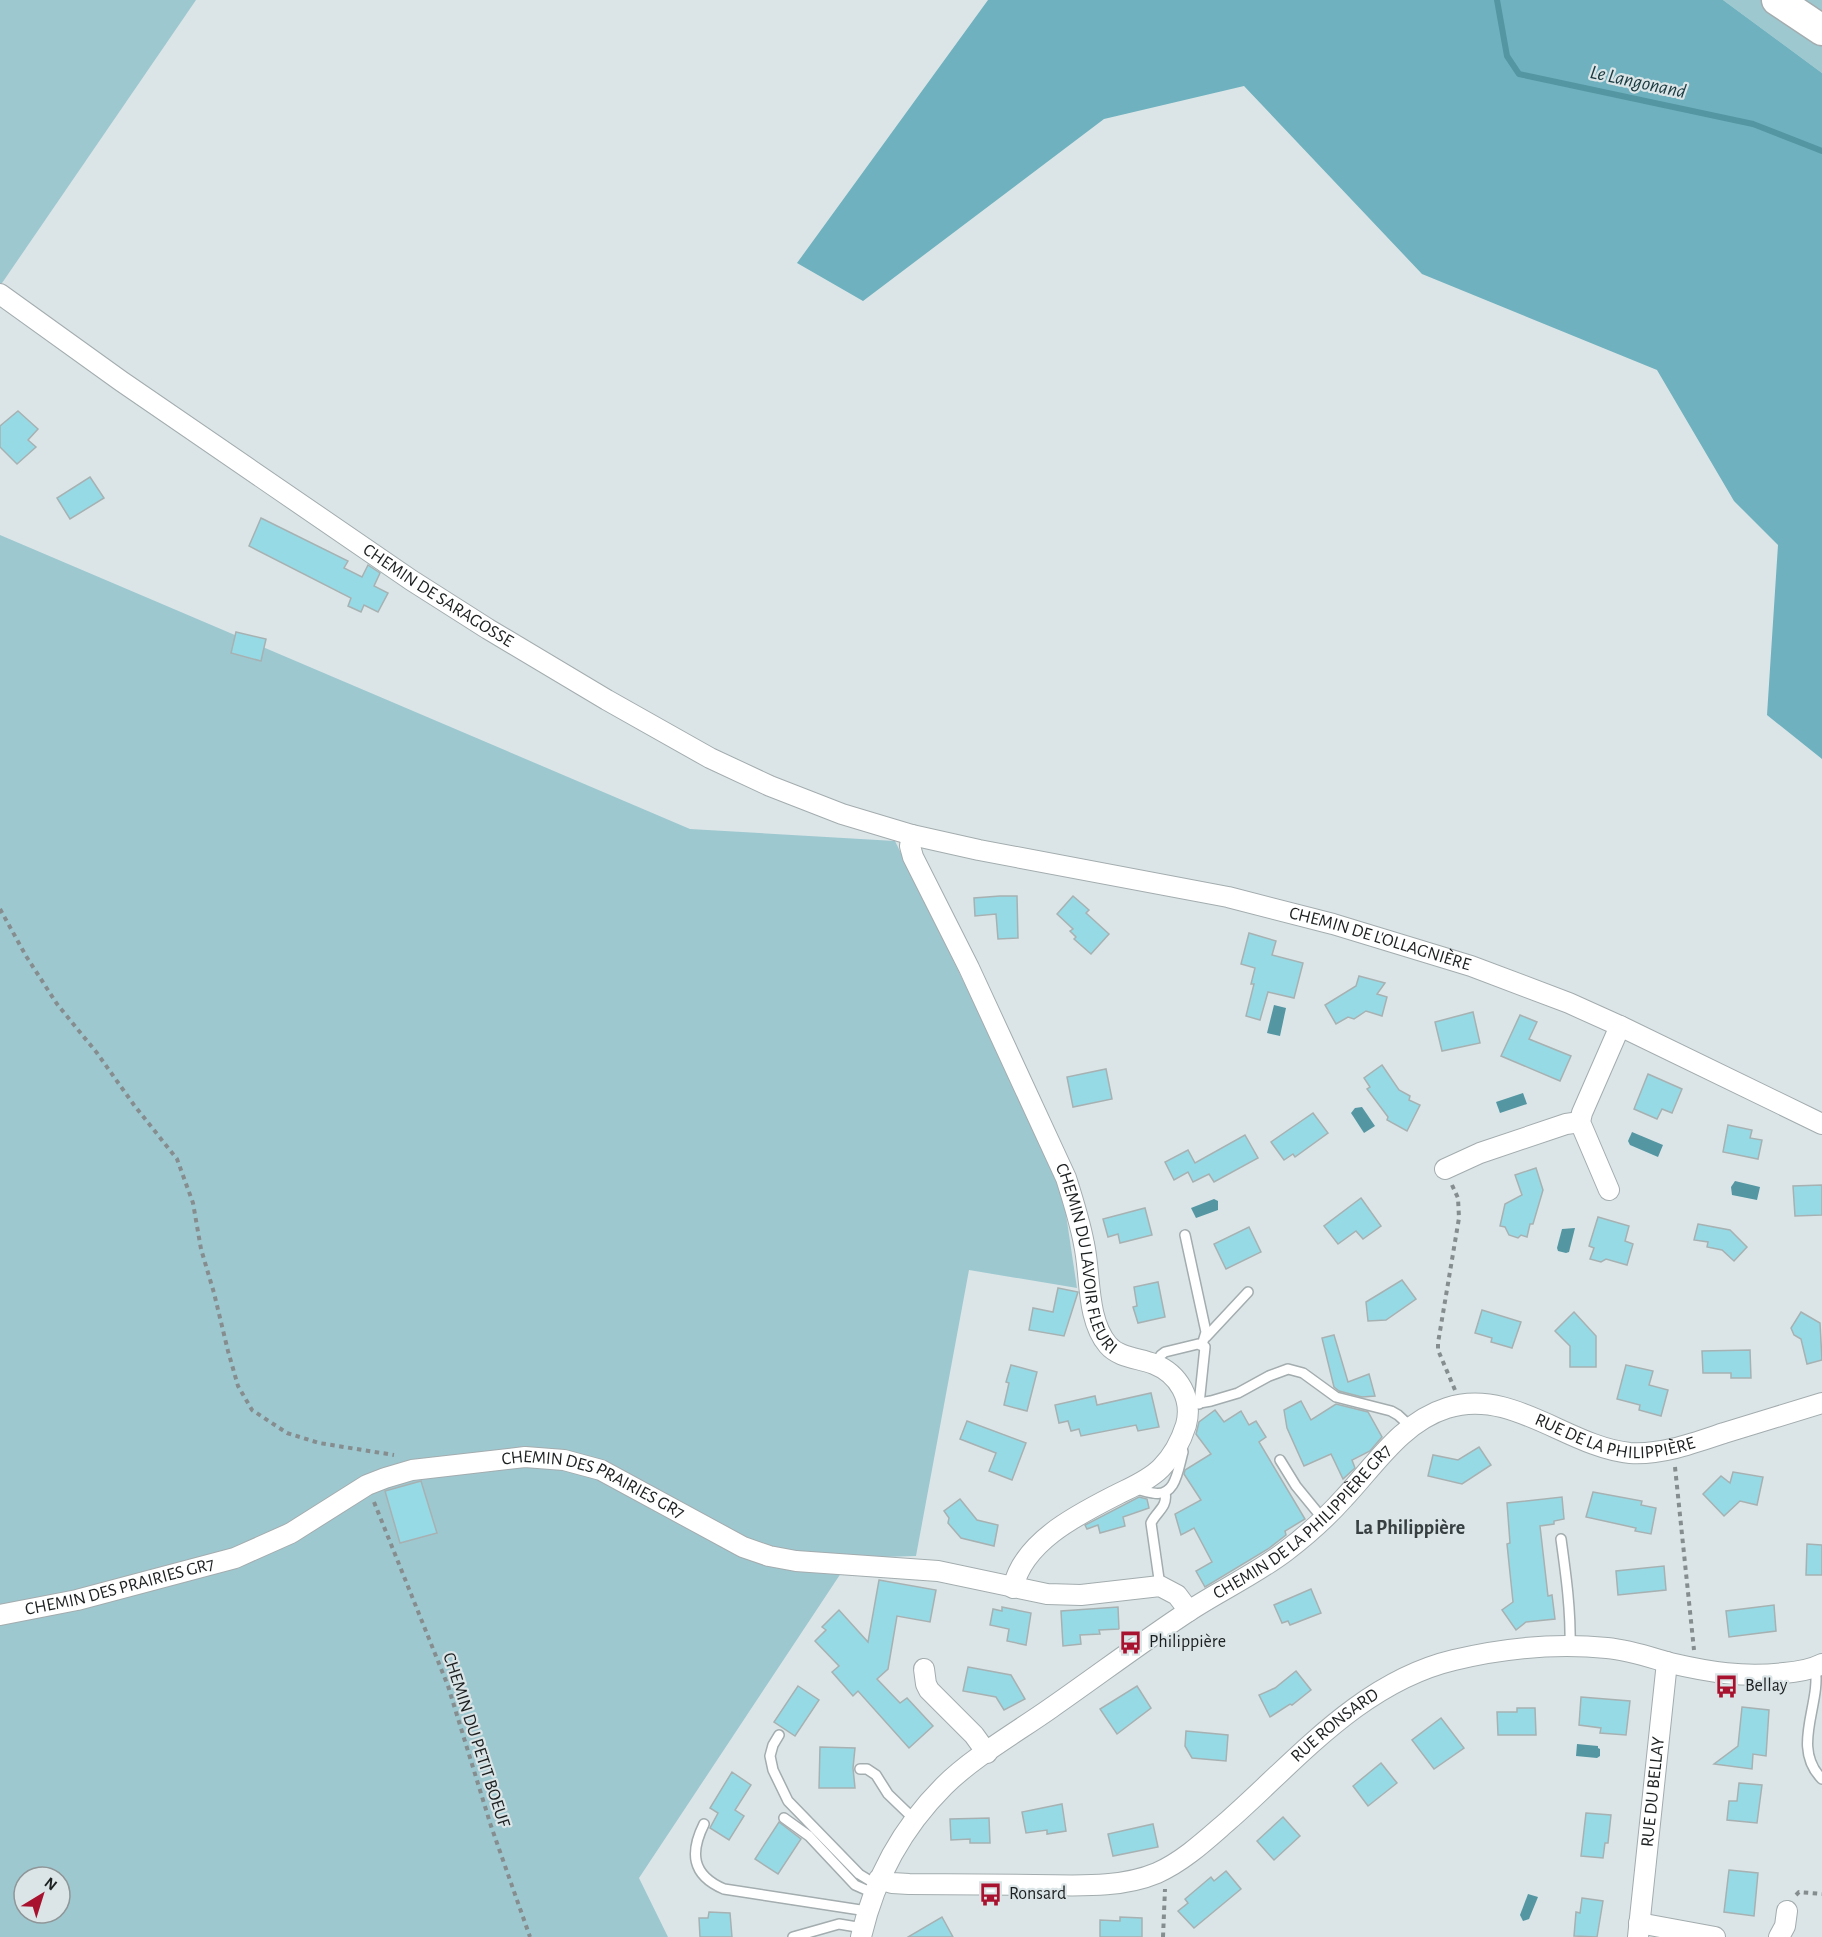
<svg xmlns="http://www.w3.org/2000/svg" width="1822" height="1937" font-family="'Alegreya Sans',sans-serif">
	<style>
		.green { fill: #9ec8d0; fill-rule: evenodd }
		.forest { fill: #6fb1be }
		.water { fill: #5496a2 }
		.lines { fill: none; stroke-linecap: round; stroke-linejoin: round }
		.stream { stroke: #5496a2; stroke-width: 6 }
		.building { fill: #96dae6; stroke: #a7b1b2; stroke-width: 1.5 }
		.service-casing { stroke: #a3acae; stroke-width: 12 }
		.minor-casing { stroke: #a3acae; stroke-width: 22 }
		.primary-casing { stroke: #a3acae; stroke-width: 33 }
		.path { stroke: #868d8f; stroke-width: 4; stroke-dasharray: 4.5 4.5; stroke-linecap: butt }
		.service { stroke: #fff; stroke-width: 9 }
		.minor { stroke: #fff; stroke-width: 20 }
		.primary { stroke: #fff; stroke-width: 30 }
		.labels { text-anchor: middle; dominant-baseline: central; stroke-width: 4.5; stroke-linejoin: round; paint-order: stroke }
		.street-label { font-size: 18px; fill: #1d2021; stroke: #dbe5e7 }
		.poi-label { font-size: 18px; fill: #1d2021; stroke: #dbe5e7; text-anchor: start }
		.water-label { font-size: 20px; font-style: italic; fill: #18393f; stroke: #dbe5e7 }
		.neighbourhood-label { font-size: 20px; font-weight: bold; fill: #373f40; stroke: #dbe5e7 }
	</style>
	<rect width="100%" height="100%" fill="#dbe5e7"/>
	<g class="green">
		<path d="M0,0H196L0,286Z"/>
		<path d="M1723,0H1822V73Z"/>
		<path d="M0,535L690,829L895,841L1061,1181L1077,1288L969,1270L916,1556L851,1558L639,1878L668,1937H0ZM24,1877H60V1913H24Z"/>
	</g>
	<path class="forest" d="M988,0H1723L1822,73V759L1767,715L1778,545L1734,501L1657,370L1422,274L1244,86L1104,119L863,301L797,263Z"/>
	<g class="water">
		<path d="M1274,1005L1286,1008L1280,1036L1267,1033Z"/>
		<path d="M1523,1093L1527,1104L1500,1113L1496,1102Z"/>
		<path d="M1362,1107L1375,1126L1364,1133L1351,1113L1355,1108Z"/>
		<path d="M1632,1132L1663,1145L1658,1157L1630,1145L1628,1141Z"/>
		<path d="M1735,1181L1760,1187L1757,1200L1732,1195L1731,1187Z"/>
		<path d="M1214,1199L1218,1201V1210L1196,1218L1191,1208Z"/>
		<path d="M1575,1228L1569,1252L1566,1253L1558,1251L1557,1248L1562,1229Z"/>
		<path d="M1577,1744L1598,1746V1748L1600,1749V1756L1597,1758L1576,1756Z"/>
		<path d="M1528,1894L1538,1897L1529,1919L1523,1921L1520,1915Z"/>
	</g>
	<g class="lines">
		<path class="stream" d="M1497,0L1507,56L1519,74L1753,124L1822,151"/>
	</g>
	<g class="building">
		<path d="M18,411L38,429L28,440L36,447L17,464L0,447V426Z"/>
		<path d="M90,477L104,498L70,519L57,498Z"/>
		<path d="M261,518L348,561L344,568L362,577L368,565L380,573L374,586L388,593L378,612L364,605L361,612L348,606L351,598L249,546Z"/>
		<path d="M236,632L266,639L261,661L231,653Z"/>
		<path d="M1000,896H1017L1018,938L998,939L996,914L975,916L974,898Z"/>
		<path d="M1073,896L1089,910L1086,913L1109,934L1091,954L1074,939L1076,937L1070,931L1073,929L1057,914Z"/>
		<path d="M1249,933L1276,941L1272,955L1303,963L1294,998L1268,992L1260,1020L1246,1016L1254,984H1251L1255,968L1241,964Z"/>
		<path d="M1359,976L1385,983L1377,994L1387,997L1382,1016L1366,1011L1354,1019L1348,1017L1336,1024L1325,1005L1356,986Z"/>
		<path d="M1473,1012L1480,1043L1442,1051L1435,1022Z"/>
		<path d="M1520,1015L1537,1022L1529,1039L1571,1056L1560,1081L1501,1056Z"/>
		<path d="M1382,1065L1399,1090L1410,1096L1409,1100L1420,1105L1407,1131L1387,1120L1388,1117L1367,1089L1370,1087L1364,1078Z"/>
		<path d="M1106,1069L1112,1099L1073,1107L1067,1077Z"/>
		<path d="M1648,1074L1682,1089L1672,1113L1662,1109L1657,1119L1634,1109Z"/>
		<path d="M1313,1113L1328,1133L1295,1157L1293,1154L1284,1160L1271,1142Z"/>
		<path d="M1728,1125L1752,1130L1750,1138L1762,1140L1758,1159L1723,1152Z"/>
		<path d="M1245,1135L1258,1158L1214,1182L1209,1174L1193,1182L1188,1172L1174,1180L1165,1162L1188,1150L1195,1163Z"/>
		<path d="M1536,1168L1543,1190L1533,1224H1530L1527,1237L1521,1235L1518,1238L1509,1235L1505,1227L1500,1226L1505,1204L1522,1195L1515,1175Z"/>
		<path d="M1822,1185V1215L1795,1216L1793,1186Z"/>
		<path d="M1361,1198L1381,1226L1363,1239L1356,1231L1338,1244L1324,1226Z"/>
		<path d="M1145,1208L1152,1235L1120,1243L1118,1234L1108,1237L1103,1219Z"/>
		<path d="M1598,1217L1629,1226L1625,1241L1633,1244L1627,1265L1606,1259L1601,1262L1590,1259L1594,1248L1589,1246Z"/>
		<path d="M1698,1224L1730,1230L1747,1247L1734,1261L1722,1250L1707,1247L1708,1242L1694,1240Z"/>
		<path d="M1249,1227L1261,1252L1226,1269L1214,1244Z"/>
		<path d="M1402,1280L1416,1299L1386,1320L1368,1321L1366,1302Z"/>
		<path d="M1158,1282L1165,1317L1138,1323L1133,1307L1137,1306L1134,1287Z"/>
		<path d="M1058,1288L1078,1292L1064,1336L1029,1330L1033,1308L1053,1312Z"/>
		<path d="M1482,1310L1521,1322L1512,1348L1491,1342L1492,1338L1475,1333Z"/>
		<path d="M1574,1312L1596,1336V1367H1570V1346L1555,1331Z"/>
		<path d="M1801,1312L1820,1323L1822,1360L1807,1364L1801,1339L1794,1335L1791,1328Z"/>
		<path d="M1334,1335L1348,1382L1369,1374L1375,1396L1362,1397L1339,1391L1334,1387L1322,1338Z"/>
		<path d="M1750,1350L1751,1378H1731V1373H1703L1702,1351Z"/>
		<path d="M1011,1365L1037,1372L1027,1411L1004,1405L1009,1383L1006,1382Z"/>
		<path d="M1626,1365L1653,1371L1649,1385L1668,1390L1661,1416L1639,1410L1640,1405L1617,1399Z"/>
		<path d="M1151,1393L1159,1427L1138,1431L1136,1425L1081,1436L1079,1429L1071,1431L1068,1421L1059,1423L1055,1405L1095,1396L1097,1405Z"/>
		<path d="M1301,1401L1311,1420L1336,1404L1368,1412L1382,1437L1370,1451L1352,1460L1355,1468L1343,1479L1331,1454L1304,1466L1287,1428L1284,1410Z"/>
		<path d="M1215,1410L1224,1422L1241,1411L1249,1425L1256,1421L1266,1437L1259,1442L1305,1519L1285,1531L1286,1535L1268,1549L1205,1587L1196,1571L1212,1562L1194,1528L1181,1535L1175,1514L1201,1500L1184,1474L1185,1470L1211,1454L1196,1434L1199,1422Z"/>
		<path d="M967,1421L1026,1443L1012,1480L989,1471L996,1453L960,1439Z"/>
		<path d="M1479,1447L1491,1465L1462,1484L1428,1476L1433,1455L1458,1460Z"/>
		<path d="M1733,1472L1763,1477L1757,1505L1740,1501L1724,1516L1703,1494L1721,1476L1730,1483Z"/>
		<path d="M421,1481L437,1533L400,1543L385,1491Z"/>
		<path d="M1593,1492L1642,1501L1641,1505L1656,1508L1651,1534L1635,1531L1636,1528L1586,1517Z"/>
		<path d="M1139,1497L1147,1499L1149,1508L1123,1517L1125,1526L1100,1533L1098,1525L1087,1529L1085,1525Z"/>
		<path d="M1562,1497L1564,1519L1554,1521V1524L1540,1526L1548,1596L1552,1595L1555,1619L1526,1622L1516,1630L1502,1610L1513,1602L1507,1544L1510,1543L1507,1503Z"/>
		<path d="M960,1499L977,1520L998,1525L994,1546L961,1538L948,1523L949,1518L944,1511Z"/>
		<path d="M1807,1544L1822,1545V1575H1806Z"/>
		<path d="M1664,1566L1666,1590L1618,1595L1616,1571Z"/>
		<path d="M879,1580L936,1590L930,1622L897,1616L888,1669L877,1679L900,1703L907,1698L933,1726L909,1748L858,1691L853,1696L832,1672L839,1666L815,1641L826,1630L822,1627L839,1610L868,1642Z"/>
		<path d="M1311,1589L1321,1613L1290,1625L1288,1621L1282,1623L1274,1605Z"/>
		<path d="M1774,1605L1776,1631L1729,1637L1726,1611Z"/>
		<path d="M1002,1607L1031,1613L1026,1645L1007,1641L1009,1629L990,1625L993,1609L1002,1611Z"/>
		<path d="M1118,1607L1119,1629L1099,1630L1100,1634L1080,1635L1081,1644L1063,1646L1061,1611Z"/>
		<path d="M968,1667L1011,1675L1025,1699L1004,1710L996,1697L963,1691Z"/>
		<path d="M1296,1671L1311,1690L1292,1705L1290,1704L1270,1717L1259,1695L1275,1688Z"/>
		<path d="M798,1686L819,1700L795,1736L774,1722Z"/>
		<path d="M1137,1686L1151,1708L1117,1734L1100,1709Z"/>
		<path d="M1581,1697L1630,1701L1626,1735L1600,1733L1601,1728L1579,1725Z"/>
		<path d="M1742,1707L1769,1710L1766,1756L1753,1754L1752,1769L1714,1764L1738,1746Z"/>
		<path d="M1517,1708H1535L1536,1735H1498L1497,1712H1517Z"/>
		<path d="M1441,1718L1464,1748L1434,1769L1412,1740Z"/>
		<path d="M1186,1731L1228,1735L1226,1761L1192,1758L1185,1746Z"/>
		<path d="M820,1747L855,1748L853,1768L855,1788H819Z"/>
		<path d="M1381,1763L1397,1783L1368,1806L1353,1786Z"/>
		<path d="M732,1772L751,1785L735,1810L744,1816L729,1840L710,1828L718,1813L710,1808Z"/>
		<path d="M1739,1783L1762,1785L1757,1823L1727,1820L1729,1801H1737Z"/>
		<path d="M1062,1804L1066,1831L1047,1834V1830L1026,1833L1022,1812Z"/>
		<path d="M1586,1813L1611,1815L1608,1843H1605L1603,1858L1581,1856Z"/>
		<path d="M1283,1817L1300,1836L1274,1860L1257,1841Z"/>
		<path d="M989,1818L990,1843H970V1839L951,1840L950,1819Z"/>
		<path d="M779,1822L801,1839L778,1874L755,1859Z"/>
		<path d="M1153,1824L1158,1847L1113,1856L1108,1834Z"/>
		<path d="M1729,1870L1758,1873L1754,1916L1724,1912Z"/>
		<path d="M1226,1871L1241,1889L1194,1928L1178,1911L1188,1903L1185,1899L1211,1877L1214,1881Z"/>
		<path d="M1582,1898L1603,1901L1597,1937L1574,1936L1576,1912L1580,1913Z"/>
		<path d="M709,1912L730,1913L732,1937H700L699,1918H708Z"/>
		<path d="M942,1917L953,1937H908Z"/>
		<path d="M1120,1917L1142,1918V1937H1100V1920L1120,1921Z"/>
	</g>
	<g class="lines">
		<defs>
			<g id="service">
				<path d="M1185,1235L1206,1332L1202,1345"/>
				<path d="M1206,1337L1248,1292"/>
				<path d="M1155,1364L1161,1355L1165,1352L1198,1344L1205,1347L1199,1404"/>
				<path d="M1188,1405L1211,1401L1238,1393L1269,1376L1288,1369L1303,1373L1336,1397L1391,1411L1398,1415L1410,1426"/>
				<path d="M1280,1460L1296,1486L1323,1519"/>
				<path d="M1135,1487C1140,1491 1146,1492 1153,1493C1176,1498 1178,1469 1183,1452L1182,1448"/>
				<path d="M1561,1539C1566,1575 1571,1611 1570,1647"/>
				<path d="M1160,1586L1151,1523C1156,1512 1168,1507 1165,1493"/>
				<path d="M1815,1667C1822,1704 1790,1747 1822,1779"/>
				<path d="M779,1735L773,1745L770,1756L773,1770L788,1801L859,1874L877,1885"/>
				<path d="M860,1769H867L876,1775L888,1794L915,1820"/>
				<path d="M784,1818L809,1836L855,1885L873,1893"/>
				<path d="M704,1824C690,1852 691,1875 724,1889L867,1911"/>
				<path d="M793,1937L839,1924L863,1928"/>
			</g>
			<g id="minor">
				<path id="s1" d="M0,294L121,381L411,580L488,629L607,700L710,758L770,786L842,814L912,835L979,850L1228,897L1333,924L1471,966L1569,1003L1620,1026L1822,1124"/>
				<path id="s2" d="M912,835L910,846L913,857L969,968L1066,1178C1073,1200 1080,1222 1084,1244C1091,1275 1086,1319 1108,1345C1119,1358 1139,1358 1154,1364C1179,1374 1193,1399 1186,1425C1181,1441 1172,1457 1161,1468C1149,1480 1132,1487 1118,1494C1079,1514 1023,1541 1013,1588"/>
				<path d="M1445,1169L1480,1153L1566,1124L1580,1122"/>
				<path d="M1609,1190L1580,1122L1582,1113L1620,1026"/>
				<path id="s3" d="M0,1615L77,1600L235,1558L291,1533L367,1485L385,1478L412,1470L525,1457L564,1460L601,1470L743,1547L769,1556L796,1561L938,1571L1047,1594L1081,1595L1160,1586L1177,1595L1189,1611"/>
				<path d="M924,1669L926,1684L929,1690L974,1735L987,1753"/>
				<path id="s4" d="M879,1879L892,1883L909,1884C950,1884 992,1885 1034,1885C1074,1885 1119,1889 1157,1873C1184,1861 1207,1839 1229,1820C1297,1760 1361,1682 1454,1660C1504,1648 1556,1643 1607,1648C1629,1650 1649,1657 1670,1663C1709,1672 1744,1678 1784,1673C1797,1672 1810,1670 1822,1664"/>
				<path d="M1639,1923L1715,1937"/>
				<path id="s5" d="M861,1937C874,1880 902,1828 944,1786C973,1757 1017,1732 1051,1708C1097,1676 1142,1642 1189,1611C1221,1590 1256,1574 1286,1551C1307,1535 1327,1517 1344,1498C1375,1465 1402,1422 1447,1408C1511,1387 1568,1447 1630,1453C1662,1455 1694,1443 1724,1433C1757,1423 1789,1413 1822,1403"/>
				<path id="s6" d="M1638,1937L1667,1662"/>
				<path d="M1779,1937L1785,1926L1787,1911"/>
			</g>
			<path id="primary" d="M1777,0L1822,30"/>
		</defs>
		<use href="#service" class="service-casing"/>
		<use href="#minor" class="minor-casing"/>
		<use href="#primary" class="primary-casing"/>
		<g class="path">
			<path d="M0,909L26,956L57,1004L97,1053L134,1105L177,1159L193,1203L201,1249L214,1293L228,1351L238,1386L252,1410L287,1433L319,1443L394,1455"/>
			<path d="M1452,1185L1458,1198L1459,1218L1438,1343V1350L1455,1390"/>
			<path d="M1675,1467L1694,1650"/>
			<path d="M374,1502L448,1686L491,1826L530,1937"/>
			<path d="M1796,1895L1799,1892L1822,1894"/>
			<path d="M1163,1937L1165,1889"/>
		</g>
		<use href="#service" class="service"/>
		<use href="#minor" class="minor"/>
		<use href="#primary" class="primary"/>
	</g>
	<defs>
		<symbol id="bus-bare" viewBox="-9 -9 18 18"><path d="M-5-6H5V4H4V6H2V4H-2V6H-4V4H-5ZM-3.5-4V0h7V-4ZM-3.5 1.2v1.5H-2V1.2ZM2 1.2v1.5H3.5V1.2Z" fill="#a9122e" stroke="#dbe5e7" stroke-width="2.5" paint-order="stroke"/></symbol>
	</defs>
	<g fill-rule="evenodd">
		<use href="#bus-bare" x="1114" y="1626" width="33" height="33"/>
		<use href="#bus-bare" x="1710" y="1670" width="33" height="33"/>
		<use href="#bus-bare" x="974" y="1878" width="33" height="33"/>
	</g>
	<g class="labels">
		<g class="street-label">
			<text stroke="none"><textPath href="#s1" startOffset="532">CHEMIN DE SARAGOSSE</textPath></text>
			<text stroke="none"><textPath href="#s1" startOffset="1545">CHEMIN DE L'OLLAGNIÈRE</textPath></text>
			<text stroke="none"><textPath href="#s2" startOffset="462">CHEMIN DU LAVOIR FLEURI</textPath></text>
			<text stroke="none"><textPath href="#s5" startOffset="982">RUE DE LA PHILIPPIÈRE</textPath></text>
			<text stroke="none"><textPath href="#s3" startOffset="628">CHEMIN DES PRAIRIES GR7</textPath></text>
			<text stroke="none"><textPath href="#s5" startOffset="621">CHEMIN DE LA PHILIPPIÈRE GR7</textPath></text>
			<text stroke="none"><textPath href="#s3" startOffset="123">CHEMIN DES PRAIRIES GR7</textPath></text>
			<text stroke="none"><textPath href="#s4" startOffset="512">RUE RONSARD</textPath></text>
			<text transform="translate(476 1740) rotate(72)">CHEMIN DU PETIT BOEUF</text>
			<text stroke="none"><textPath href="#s6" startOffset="146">RUE DU BELLAY</textPath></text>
		</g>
		<g class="poi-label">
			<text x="1149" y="1642">Philippière</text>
			<text x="1745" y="1686">Bellay</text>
			<text x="1009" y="1894">Ronsard</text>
		</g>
		<g class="water-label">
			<text transform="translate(1638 82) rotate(12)">Le Langonand</text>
		</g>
		<g class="neighbourhood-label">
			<text x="1410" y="1528">La Philippière</text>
		</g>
	</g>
	<g transform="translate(42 1895) rotate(38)"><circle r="28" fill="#dbe5e7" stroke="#8f9698" stroke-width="1.5"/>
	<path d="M0-4.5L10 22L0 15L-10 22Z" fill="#a9122e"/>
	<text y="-9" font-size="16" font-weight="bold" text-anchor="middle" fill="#1d2021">N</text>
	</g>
</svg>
